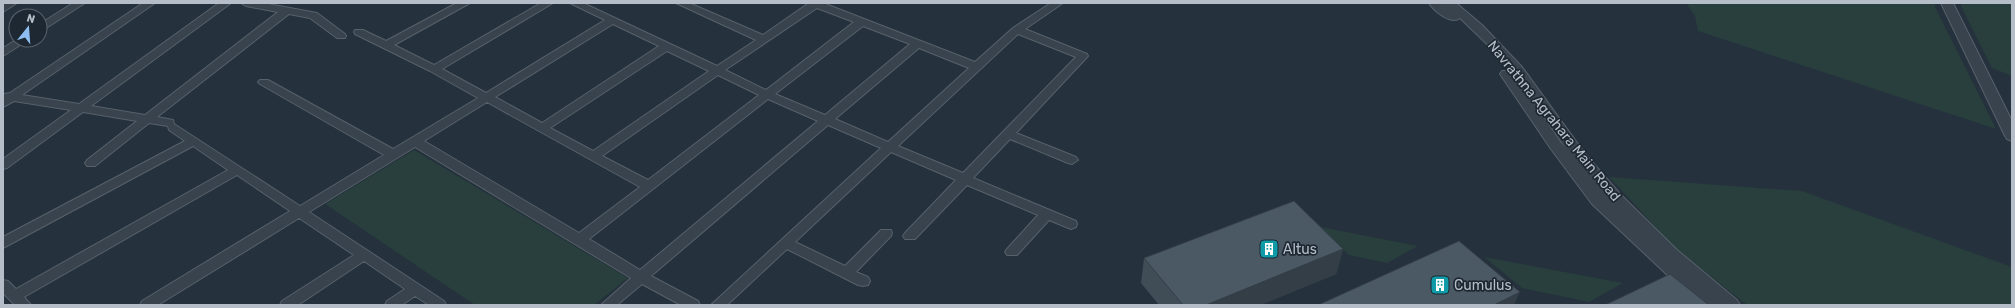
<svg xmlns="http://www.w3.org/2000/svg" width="2015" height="308" font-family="Rubik,sans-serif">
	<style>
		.green { fill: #283f3e }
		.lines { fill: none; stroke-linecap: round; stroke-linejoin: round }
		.minor-casing { stroke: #57616b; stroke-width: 2 }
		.tertiary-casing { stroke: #57616b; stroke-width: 2 }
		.minor { fill: #39434d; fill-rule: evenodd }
		.tertiary { fill: #39434d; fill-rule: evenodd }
		.wall { fill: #404d57 }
		.shaded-wall { fill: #343e47 }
		.building { fill: #4b5965; stroke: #343e47 }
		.labels { text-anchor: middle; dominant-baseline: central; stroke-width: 3.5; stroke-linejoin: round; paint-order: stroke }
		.street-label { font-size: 14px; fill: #b5bec8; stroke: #1e2832 }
		.poi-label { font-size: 14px; fill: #b5bec8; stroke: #1e2832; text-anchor: start }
	</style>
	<rect width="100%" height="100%" fill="#25313c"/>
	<g class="green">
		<path d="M1686,3H1935V7L1996,129L1698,31L1695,16Z"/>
		<path d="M1962,3H2012V76L1992,68L1961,6Z"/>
		<path d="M414,150L628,278L594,305H475L325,204Z"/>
		<path d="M1609,177L1802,191L2012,267V305H1747L1677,250Z"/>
		<path d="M1321,227L1418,246L1387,263L1349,255Z"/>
		<path d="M1484,257L1623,283L1589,302L1522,288Z"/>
	</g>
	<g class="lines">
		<defs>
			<g id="minor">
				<path d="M5,3H17L3,12V4Z"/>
				<path d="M73,3H85L40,32V24Z"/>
				<path d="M143,3H155L22,95L79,104L219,3H231L91,106L145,115L278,12L246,6L241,3H263L317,13L345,34L346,36L345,38H337L310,18L289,14L157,117L173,120L174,124L300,206L384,155L260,84L258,82L260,80H268L393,149L478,98L430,71L355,34L354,32L355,30H363L386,41L457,3H470L394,45L434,65L541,3H553L442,69L486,93L605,20L570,3H583L717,66L756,40L676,3H689L763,35L809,3H823L975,62L1013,28L1051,3H1063L1025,29L1087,54L1088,56L1016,133L1076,157L1078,160L1072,164L1068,163L1010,139L973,178L1076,221L1077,224L1076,227L1071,229L1049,220L1017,255H1007L1005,252L1007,249L1038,215L967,185L915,239H905L903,236L905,233L956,180L891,152L795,242L845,266L881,230H891L892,233L891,236L856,272L868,277L870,281L868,285L863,286L858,285L787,249L727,305H711L881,148L828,125L651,276L698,301L700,305H681L642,284L617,305H601L631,278L415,147L309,212L444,301L446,305H429L415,296L402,305H385L387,301L405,289L364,261L298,305H280L282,301L354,255L299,218L158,305H140L142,301L290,211L237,175L24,297L31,305H15L3,293V280L8,281L16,289L228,170L193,146L3,248V237L185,141L169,130L168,126L149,123L95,166H87L85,163L87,160L137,121L83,112L7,168L3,169V159L71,110L14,101L3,107L4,94L10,93ZM817,8L854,22L766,90L725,70ZM613,24L659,46L542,123L495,97ZM863,26L910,44L825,115L775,94ZM1018,34L1076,57L963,173L898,146ZM919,48L969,68L888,142L835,119ZM667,51L709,71L593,151L550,128ZM718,75L759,95L648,180L602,156ZM768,99L818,121L640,270L589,239ZM487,102L640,187L579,233L424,141Z"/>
				<path d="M16,40H28L3,56V48Z"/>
			</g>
			<g id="tertiary">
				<path d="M1429,3H1456L1482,25L1522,67L1586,155L1621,195L1677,250L1737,300L1740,305H1701L1677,284L1592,204L1551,149L1500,74L1502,71H1510L1487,44L1460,18C1451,25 1434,11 1429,3ZM1524,88L1565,147L1561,143Z"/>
				<path d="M1941,3H1953L2012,121V141L2007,139L2005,136Z"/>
			</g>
		</defs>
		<use href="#minor" class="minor-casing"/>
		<use href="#tertiary" class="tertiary-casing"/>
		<use href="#minor" class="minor"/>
		<use href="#tertiary" class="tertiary"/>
	</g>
	<path class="wall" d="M1343,249L1336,274L1260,305H1159L1141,283L1144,258Z"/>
	<g class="shaded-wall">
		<path d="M1343,249L1336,274L1260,305H1206Z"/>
		<path d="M1520,292L1514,305H1494Z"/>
	</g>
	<g class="building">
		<path d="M1294,201L1343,249L1206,305H1183L1144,258Z"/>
		<path d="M1459,241L1520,292L1494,305H1318Z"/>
		<path d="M1670,274L1709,305H1605Z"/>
	</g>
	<defs>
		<symbol id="building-square" viewBox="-11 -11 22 22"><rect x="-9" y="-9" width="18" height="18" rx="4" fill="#0f9aa8" stroke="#1e2832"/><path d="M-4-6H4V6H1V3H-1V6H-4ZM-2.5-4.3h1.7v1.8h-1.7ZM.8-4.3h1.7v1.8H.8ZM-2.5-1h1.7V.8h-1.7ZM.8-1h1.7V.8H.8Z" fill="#fff"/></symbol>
	</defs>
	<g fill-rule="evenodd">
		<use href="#building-square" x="1258" y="238" width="22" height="22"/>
		<use href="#building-square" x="1429" y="274" width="22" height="22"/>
	</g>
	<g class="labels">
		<g class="street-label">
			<text transform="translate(1554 121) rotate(51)">Navrathna Agrahara Main Road</text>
		</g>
		<g class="poi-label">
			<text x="1283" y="249">Altus</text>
			<text x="1454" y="285">Cumulus</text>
		</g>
	</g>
	<rect width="2015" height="308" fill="none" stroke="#b5bec8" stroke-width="8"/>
	<g transform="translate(28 28) rotate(17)"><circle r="19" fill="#1e2832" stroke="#5a646e"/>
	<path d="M0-3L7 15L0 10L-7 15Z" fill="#8fbff2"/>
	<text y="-6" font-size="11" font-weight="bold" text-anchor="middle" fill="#b5bec8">N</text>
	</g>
</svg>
